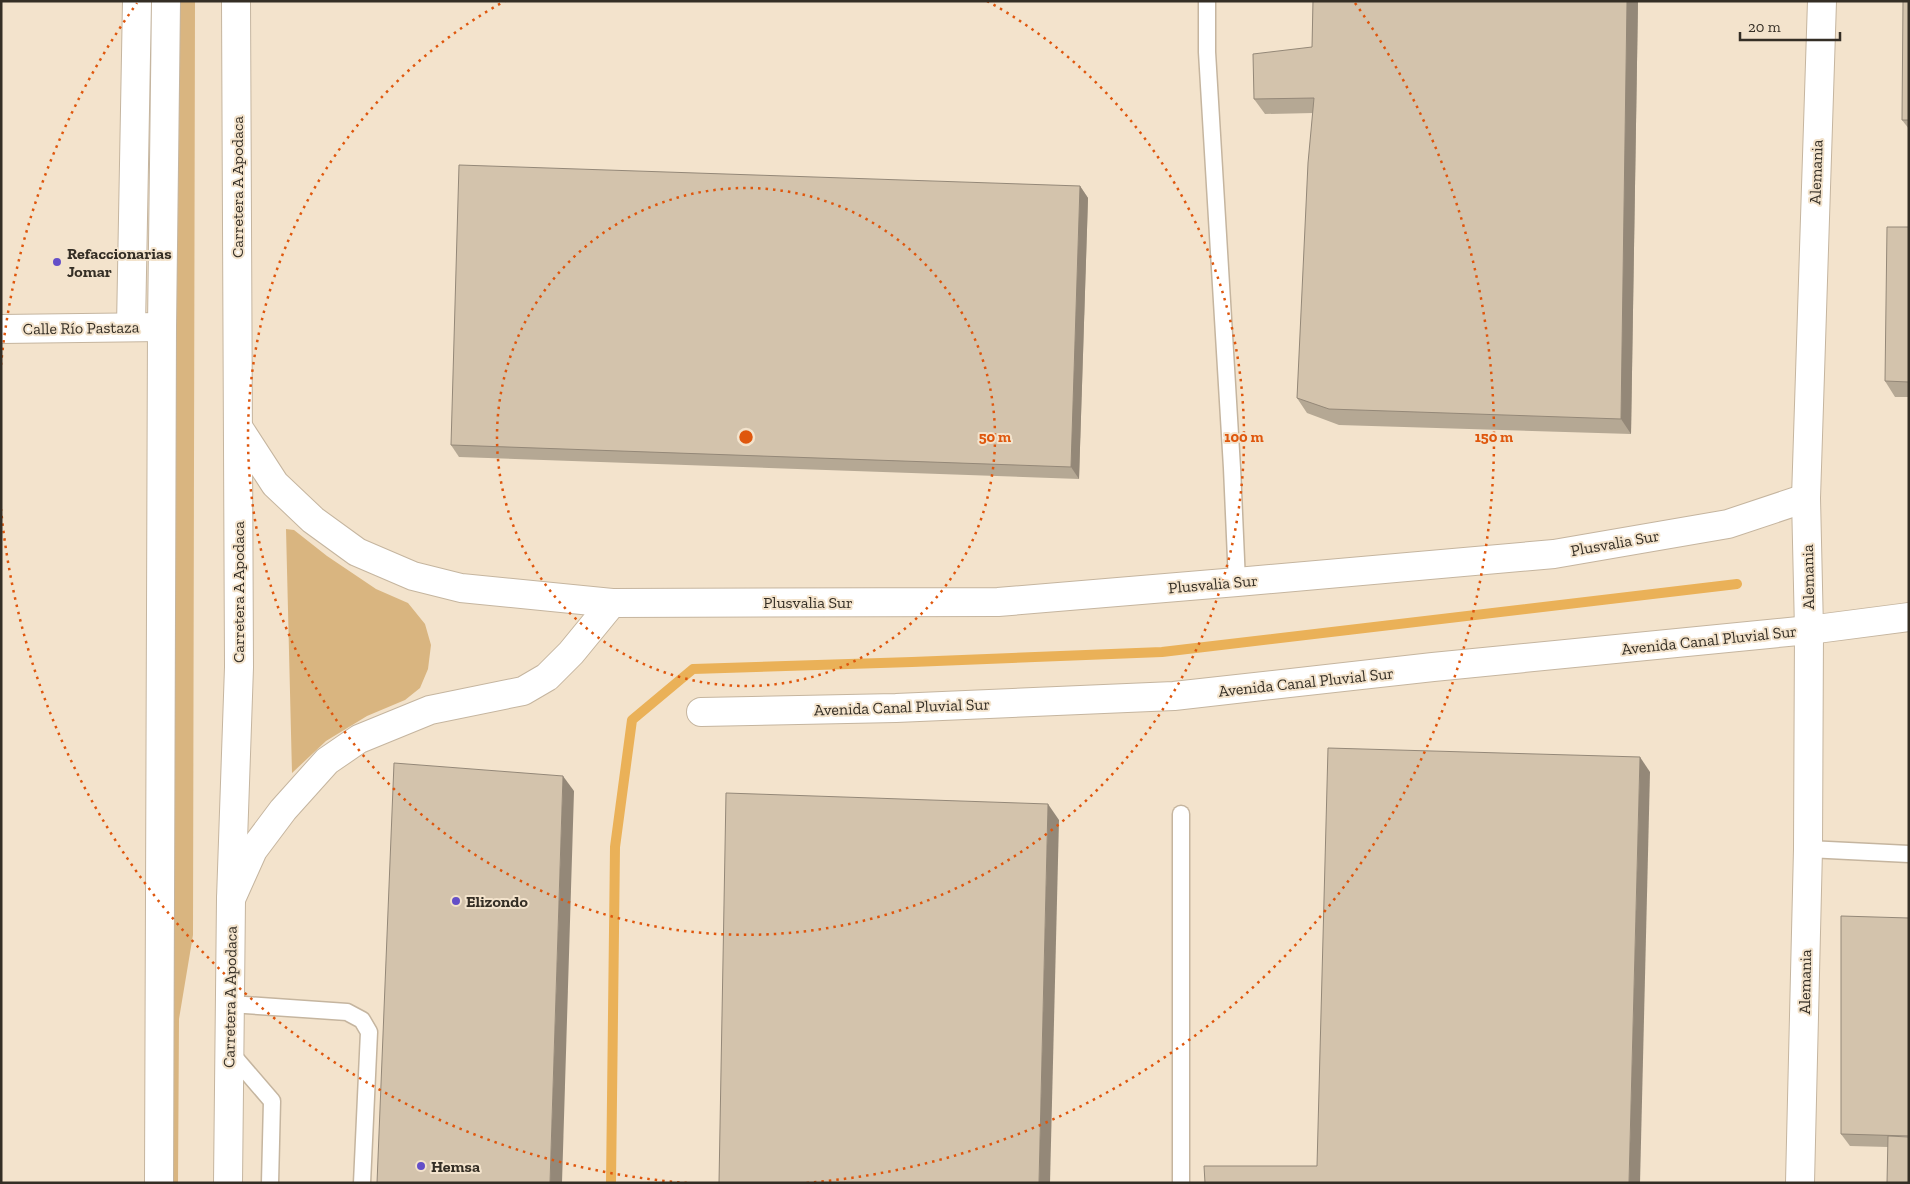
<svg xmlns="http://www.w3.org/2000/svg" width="1910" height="1184" font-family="'Zilla Slab',serif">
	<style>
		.green { fill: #d9b580 }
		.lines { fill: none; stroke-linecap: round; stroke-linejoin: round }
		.stream { stroke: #eab158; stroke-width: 10 }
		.lane-casing { stroke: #c5b59f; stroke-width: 19 }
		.street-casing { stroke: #c5b59f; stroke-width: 30 }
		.primary-casing { stroke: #c5b59f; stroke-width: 30 }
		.lane { stroke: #fff; stroke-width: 16 }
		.street { stroke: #fff; stroke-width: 28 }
		.primary { stroke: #fff; stroke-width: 28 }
		.wall { fill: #b5a894 }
		.shaded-wall { fill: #948878 }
		.building { fill: #d3c3ac; stroke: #948878 }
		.ring { fill: none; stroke: #df570d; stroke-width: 2.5; stroke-dasharray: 2.5 5 }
		.poi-dot { fill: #644fc8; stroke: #f3e3cc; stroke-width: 2 }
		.labels { text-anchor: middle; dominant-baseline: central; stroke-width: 4; stroke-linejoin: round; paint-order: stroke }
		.street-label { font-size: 16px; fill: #342e25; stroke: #f3e3cc }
		.poi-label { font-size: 16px; font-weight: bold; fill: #342e25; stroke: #f3e3cc; text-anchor: start }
		.centre { fill: #df570d; stroke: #f3e3cc; stroke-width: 2.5 }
		.ring-label { font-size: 15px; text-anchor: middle; font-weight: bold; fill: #df570d; stroke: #f3e3cc; stroke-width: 4; stroke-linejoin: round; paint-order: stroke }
	</style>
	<rect width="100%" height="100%" fill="#f3e3cc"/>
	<g class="green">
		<path d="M176,1H195L193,935L179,1019L178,1183H173Z"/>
		<path d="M286,529L294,530L327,556L376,589L408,603L425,624L431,645L428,669L420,688L405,700L367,716L326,741L292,773Z"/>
	</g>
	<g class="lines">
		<path class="stream" d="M611,1183L615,847L632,720L693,669L912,662L1162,652L1737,584"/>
		<defs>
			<g id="lane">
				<path d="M1207,1V52L1232,468L1237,582"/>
				<path d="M1808,849L1909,854"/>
				<path d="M230,1004L347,1012L362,1020L369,1032L362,1183"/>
				<path d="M229,1051L272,1101L270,1183"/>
				<path d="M1181,1183V814"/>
			</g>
			<g id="street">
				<path d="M1,329L162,327"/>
				<path d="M238,427L275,484L313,520L357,552L413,576L461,588L612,603L998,602L1237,582L1554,554L1728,524L1806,498"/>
				<path d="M701,712L896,708L1174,696L1433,667L1809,630L1909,617"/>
				<path d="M231,899L253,850L283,810L327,761L359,739L430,710L523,691L547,677L571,653L612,603"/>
				<path d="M1800,1183L1808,849L1809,630L1806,498L1822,1"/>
			</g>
			<g id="primary">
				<path d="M131,327L137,1"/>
				<path d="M159,1183L162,327L166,1"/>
				<path d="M228,1183L231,899L239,667L236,1"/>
			</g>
		</defs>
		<use href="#lane" class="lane-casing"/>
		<use href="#street" class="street-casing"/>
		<use href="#primary" class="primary-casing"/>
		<use href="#lane" class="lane"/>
		<use href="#street" class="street"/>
		<use href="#primary" class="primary"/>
	</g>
	<g class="wall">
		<path d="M1313,1H1638L1631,434L1339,425L1307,413L1297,398L1313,113L1265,114L1254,99L1312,47Z"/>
		<path d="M1909,1V129L1902,120Z"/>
		<path d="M1080,186L1088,198L1079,479L459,457L451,445Z"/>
		<path d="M1909,227V397H1895L1885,381Z"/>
		<path d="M1909,918L1888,1147L1850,1146L1841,1134Z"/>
	</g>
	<g class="shaded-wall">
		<path d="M1627,1H1638L1631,434L1621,419Z"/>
		<path d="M1080,186L1088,198L1079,479L1071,467Z"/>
		<path d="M1640,757L1650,772L1640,1183H1629Z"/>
		<path d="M563,776L574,791L562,1183H550Z"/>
		<path d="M1048,804L1059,820L1050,1183H1039Z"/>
	</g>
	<g class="building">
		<path d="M1313,1H1627L1621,419L1329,409L1297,398L1308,163L1314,98L1254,99L1253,54L1312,47Z"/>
		<path d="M1903,1H1909V120H1902Z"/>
		<path d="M459,165L1080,186L1071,467L451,445Z"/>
		<path d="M1887,227H1909V382L1885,381Z"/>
		<path d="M1328,748L1640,757L1629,1183H1205L1204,1166H1317Z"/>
		<path d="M394,763L563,776L550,1183H377Z"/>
		<path d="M726,793L1048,804L1039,1183H719Z"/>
		<path d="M1841,916L1909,918V1136L1841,1134Z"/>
		<path d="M1888,1136L1909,1137V1183H1887Z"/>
	</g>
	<g class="ring">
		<circle cx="746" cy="437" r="249"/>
		<path d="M987 1A498 498 0 1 1 505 1"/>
		<path d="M687 1183A748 748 0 0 1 1 509M1 365A748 748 0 0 1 137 3M1355 3A748 748 0 0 1 805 1183"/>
	</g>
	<g class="poi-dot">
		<circle cx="57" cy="262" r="5"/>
		<circle cx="456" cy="901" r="5"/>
		<circle cx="421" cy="1166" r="5"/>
	</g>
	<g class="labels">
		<g class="street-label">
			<text transform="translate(1816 172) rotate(-88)">Alemania</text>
			<text transform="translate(237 187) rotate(-90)">Carretera A Apodaca</text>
			<text transform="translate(81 328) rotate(-1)">Calle Río Pastaza</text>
			<text transform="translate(1615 543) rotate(-10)">Plusvalia Sur</text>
			<text transform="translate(1808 577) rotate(-91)">Alemania</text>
			<text transform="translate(1213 584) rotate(-5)">Plusvalia Sur</text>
			<text transform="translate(238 592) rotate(-90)">Carretera A Apodaca</text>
			<text x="808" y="602">Plusvalia Sur</text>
			<text transform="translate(1709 640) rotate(-6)">Avenida Canal Pluvial Sur</text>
			<text transform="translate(1306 682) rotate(-6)">Avenida Canal Pluvial Sur</text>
			<text transform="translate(902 707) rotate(-2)">Avenida Canal Pluvial Sur</text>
			<text transform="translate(1805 982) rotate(-89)">Alemania</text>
			<text transform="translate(230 997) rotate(-89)">Carretera A Apodaca</text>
		</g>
		<g class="poi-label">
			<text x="67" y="253">Refaccionarias<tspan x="67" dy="18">Jomar</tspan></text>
			<text x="466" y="901">Elizondo</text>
			<text x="431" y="1166">Hemsa</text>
		</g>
	</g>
	<circle cx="746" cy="437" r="8" class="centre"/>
	<g class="ring-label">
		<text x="995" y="442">50 m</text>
		<text x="1244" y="442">100 m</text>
		<text x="1494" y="442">150 m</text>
	</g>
	<rect width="1910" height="1184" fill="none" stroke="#342e25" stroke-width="5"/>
	<path d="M1740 32v8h100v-8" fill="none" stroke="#342e25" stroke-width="2.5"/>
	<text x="1748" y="32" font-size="15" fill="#342e25" stroke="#f3e3cc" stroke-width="4" paint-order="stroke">20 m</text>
</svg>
